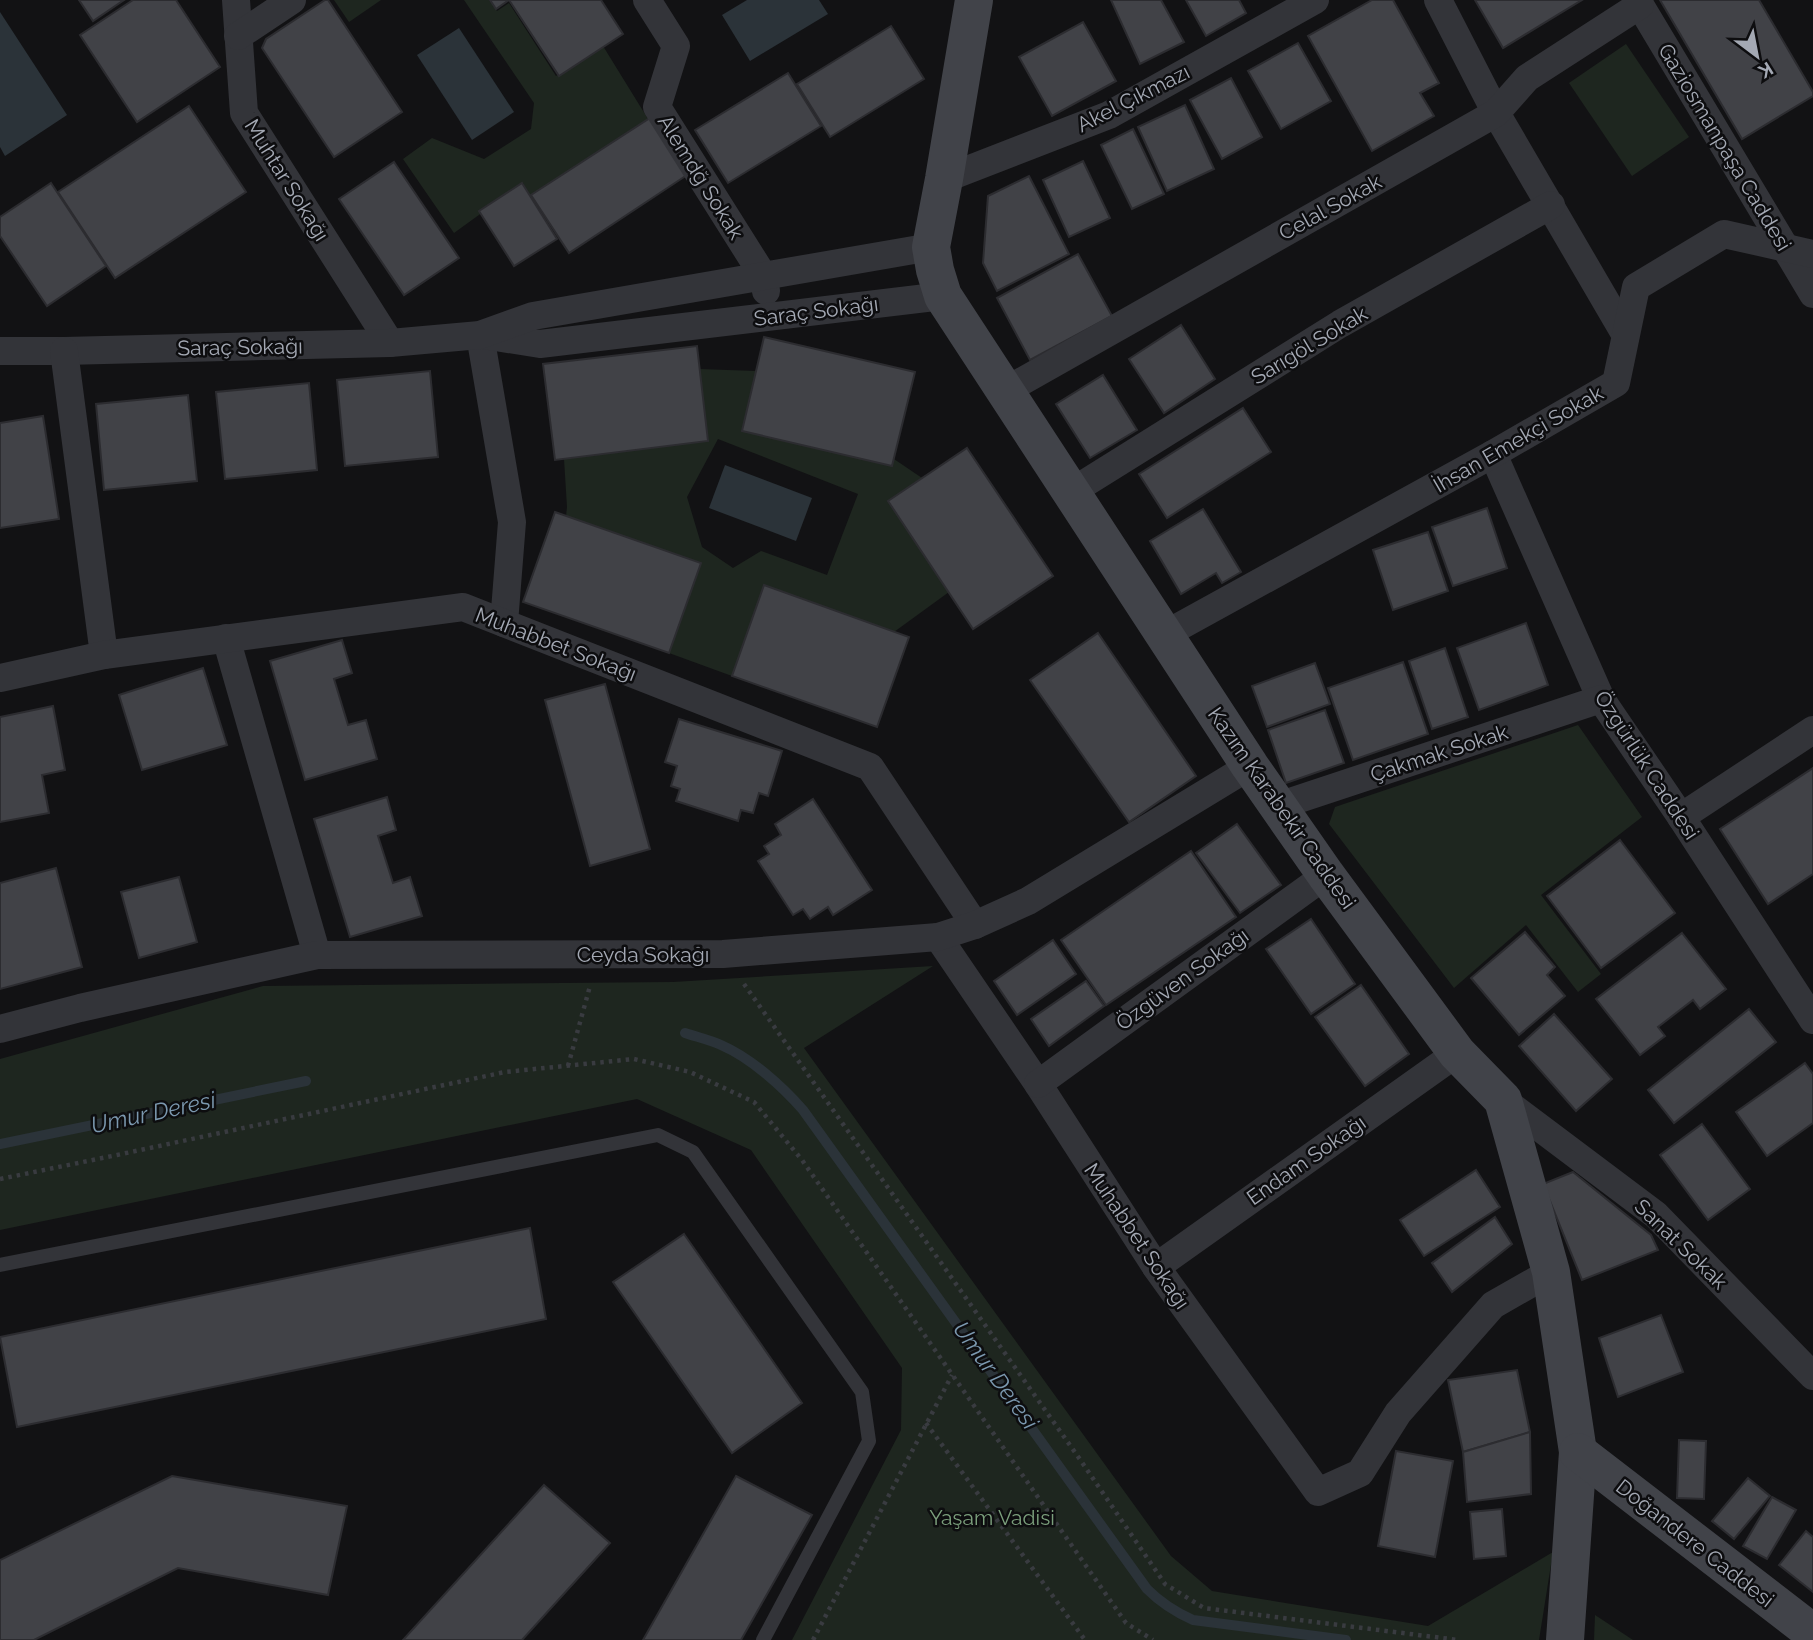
<svg xmlns="http://www.w3.org/2000/svg" width="1813" height="1640" font-family="Raleway,sans-serif">
	<style>
		.green { fill: #1e261f; fill-rule: evenodd }
		.water { fill: #2b3339 }
		.lines { fill: none; stroke-linecap: round; stroke-linejoin: round }
		.stream { stroke: #2b3339; stroke-width: 10 }
		.building { fill: #414247; stroke: #2c2c30; stroke-width: 2 }
		.path { stroke: #393b40; stroke-width: 4.5; stroke-dasharray: 3.5 5; stroke-linecap: butt }
		.lane { stroke: #333439; stroke-width: 14 }
		.street { stroke: #333439; stroke-width: 28 }
		.secondary { stroke: #414349; stroke-width: 38 }
		.labels { text-anchor: middle; dominant-baseline: central; stroke-width: 5; stroke-linejoin: round; paint-order: stroke }
		.street-label { font-size: 21px; fill: #a4a9b4; stroke: #0d0d0f }
		.park-label { font-size: 21px; fill: #7b9f7c; stroke: #0d0d0f }
		.water-label { font-size: 23px; font-style: italic; fill: #7b98af; stroke: #0d0d0f }
	</style>
	<rect width="100%" height="100%" fill="#121214"/>
	<g class="green">
		<path d="M334,0H381L349,22Z"/>
		<path d="M464,0H489L497,11L509,3L556,76L603,46L648,119L531,198L523,183L454,233L403,159L432,138L484,159L531,129L534,103Z"/>
		<path d="M1626,44L1689,137L1632,176L1569,83Z"/>
		<path d="M699,369L756,371L742,431L892,465L894,459L922,478L888,501L949,592L894,632L764,585L732,676L669,653L700,563L566,516L567,507L564,459L708,441ZM718,439L858,494L827,575L761,551L733,568L702,547L687,497Z"/>
		<path d="M1578,725L1642,817L1541,895L1601,974L1578,992L1526,925L1454,988L1329,824L1335,807Z"/>
		<path d="M933,966L804,1048L1171,1556L1212,1591L1428,1626L1553,1552L1539,1640H792L901,1430L902,1368L751,1150L637,1099L0,1230V1059L263,986L673,982Z"/>
		<path d="M1595,1615L1633,1640H1594Z"/>
	</g>
	<g class="water">
		<path d="M747,0H819L828,14L750,61L722,15Z"/>
		<path d="M0,12L67,115L5,156L0,147Z"/>
		<path d="M459,28L514,112L472,140L417,55Z"/>
		<path d="M725,465L812,498L796,541L709,508Z"/>
	</g>
	<g class="lines">
		<g class="stream">
			<path d="M685,1033C697,1037 710,1040 721,1045C751,1058 782,1086 803,1110L1147,1589C1161,1603 1175,1612 1193,1620L1346,1640"/>
			<path d="M0,1144L306,1081"/>
		</g>
	</g>
	<g class="building">
		<path d="M79,0H124L93,21Z"/>
		<path d="M133,0H176L220,67L137,122L80,35Z"/>
		<path d="M325,0H328L402,112L334,157L262,48L266,39Z"/>
		<path d="M490,0H509L496,9Z"/>
		<path d="M509,0H601L623,34L559,76Z"/>
		<path d="M1111,0H1161L1184,42L1140,64Z"/>
		<path d="M1186,0H1239L1246,13L1206,36Z"/>
		<path d="M1372,0H1393L1439,83L1420,93L1434,116L1372,151L1308,36Z"/>
		<path d="M1475,0H1582L1503,48Z"/>
		<path d="M1660,0H1759L1813,92V96L1742,139Z"/>
		<path d="M1083,22L1116,81L1052,116L1019,57Z"/>
		<path d="M891,26L924,79L830,137L797,84Z"/>
		<path d="M1298,43L1331,101L1281,129L1248,71Z"/>
		<path d="M788,73L821,126L728,183L695,130Z"/>
		<path d="M1231,78L1262,137L1222,159L1190,100Z"/>
		<path d="M1185,105L1214,169L1167,191L1138,127Z"/>
		<path d="M189,106L246,192L115,278L58,192Z"/>
		<path d="M650,118L687,175L569,253L531,195Z"/>
		<path d="M1133,129L1164,194L1132,209L1101,145Z"/>
		<path d="M1083,161L1110,218L1069,237L1043,180Z"/>
		<path d="M394,162L459,258L404,295L339,199Z"/>
		<path d="M1029,176L1069,254L997,291L983,263L988,196Z"/>
		<path d="M51,183L106,266L47,306L0,236V217Z"/>
		<path d="M522,183L557,239L514,266L479,211Z"/>
		<path d="M1078,254L1112,316L1030,360L997,298Z"/>
		<path d="M1181,325L1215,379L1164,413L1129,359Z"/>
		<path d="M764,337L915,372L892,466L742,431Z"/>
		<path d="M697,346L708,441L555,460L543,364Z"/>
		<path d="M430,371L438,457L345,466L337,380Z"/>
		<path d="M1103,375L1137,430L1090,458L1056,404Z"/>
		<path d="M309,383L317,470L225,479L216,392Z"/>
		<path d="M188,395L197,481L104,490L96,404Z"/>
		<path d="M1243,408L1271,452L1167,518L1139,474Z"/>
		<path d="M43,416L59,519L0,528V423Z"/>
		<path d="M967,448L1053,576L973,629L888,501Z"/>
		<path d="M1487,508L1507,568L1453,586L1432,527Z"/>
		<path d="M1203,509L1241,572L1222,583L1216,573L1181,594L1150,541Z"/>
		<path d="M555,512L701,563L669,653L523,602Z"/>
		<path d="M1428,532L1448,591L1393,610L1373,550Z"/>
		<path d="M764,585L909,637L877,727L732,676Z"/>
		<path d="M1526,623L1548,685L1479,710L1457,648Z"/>
		<path d="M1098,633L1196,776L1129,822L1030,680Z"/>
		<path d="M342,640L352,673L334,679L348,725L366,720L377,759L305,780L270,661Z"/>
		<path d="M1445,648L1468,717L1432,729L1409,661Z"/>
		<path d="M1403,662L1428,734L1353,760L1328,688Z"/>
		<path d="M1315,663L1330,704L1267,727L1252,686Z"/>
		<path d="M203,668L227,745L142,770L119,695Z"/>
		<path d="M605,684L650,849L590,866L545,700Z"/>
		<path d="M53,706L65,770L42,775L49,813L0,822V717Z"/>
		<path d="M1325,710L1344,763L1286,783L1268,730Z"/>
		<path d="M679,719L782,751L768,796L759,793L753,813L741,810L738,821L676,801L680,789L671,786L677,766L665,762Z"/>
		<path d="M1813,768V874L1768,904L1720,829Z"/>
		<path d="M387,797L396,830L378,836L393,883L410,877L422,916L350,937L314,819Z"/>
		<path d="M813,799L872,890L833,915L828,907L810,919L803,909L793,915L758,861L769,854L764,846L781,835L775,824Z"/>
		<path d="M1237,824L1281,885L1240,913L1196,853Z"/>
		<path d="M1620,840L1675,913L1601,968L1547,896Z"/>
		<path d="M1191,851L1236,917L1106,1005L1061,940Z"/>
		<path d="M56,868L82,967L0,989V883Z"/>
		<path d="M179,877L197,942L139,958L121,892Z"/>
		<path d="M1311,919L1355,984L1311,1014L1266,949Z"/>
		<path d="M1525,932L1555,967L1547,975L1565,996L1519,1035L1471,978Z"/>
		<path d="M1682,933L1726,989L1700,1009L1693,1000L1658,1027L1665,1036L1640,1055L1596,999Z"/>
		<path d="M1053,940L1076,974L1017,1015L994,981Z"/>
		<path d="M1086,981L1104,1006L1049,1046L1031,1019Z"/>
		<path d="M1361,985L1409,1054L1365,1086L1315,1017Z"/>
		<path d="M1749,1009L1776,1042L1674,1123L1648,1090Z"/>
		<path d="M1554,1014L1612,1079L1576,1111L1519,1046Z"/>
		<path d="M1805,1063L1813,1074V1123L1767,1156L1736,1112Z"/>
		<path d="M1702,1124L1750,1189L1708,1220L1660,1155Z"/>
		<path d="M1476,1170L1500,1207L1424,1256L1400,1220Z"/>
		<path d="M1573,1172L1651,1235L1658,1250L1582,1280L1543,1184Z"/>
		<path d="M1495,1217L1512,1244L1452,1292L1432,1263Z"/>
		<path d="M530,1228L546,1319L17,1427L0,1337Z"/>
		<path d="M684,1234L802,1403L732,1453L613,1282Z"/>
		<path d="M1661,1315L1683,1372L1618,1397L1599,1338Z"/>
		<path d="M1517,1370L1530,1432L1463,1452L1448,1380Z"/>
		<path d="M1530,1432L1531,1494L1467,1502L1463,1452Z"/>
		<path d="M1679,1440L1706,1441L1704,1499L1677,1498Z"/>
		<path d="M1396,1451L1453,1461L1435,1557L1378,1546Z"/>
		<path d="M172,1476L347,1506L328,1595L178,1568L34,1640H0V1560Z"/>
		<path d="M736,1476L812,1515L741,1640H643Z"/>
		<path d="M1748,1478L1770,1496L1734,1539L1712,1521Z"/>
		<path d="M544,1485L610,1543L522,1640H403Z"/>
		<path d="M1772,1497L1796,1510L1767,1559L1743,1546Z"/>
		<path d="M1502,1509L1506,1556L1474,1559L1470,1512Z"/>
		<path d="M1806,1531L1813,1537V1592L1779,1565Z"/>
	</g>
	<g class="lines">
		<g class="path">
			<path d="M744,984L1079,1458L1165,1584L1204,1608L1458,1640"/>
			<path d="M568,1066L590,986"/>
			<path d="M0,1179L117,1155L505,1072L634,1059L690,1072L754,1102L802,1160L1126,1623L1153,1640"/>
			<path d="M926,1423L1085,1640"/>
			<path d="M813,1640L952,1375"/>
		</g>
		<path class="lane" d="M0,1265L658,1135L693,1152L862,1392L869,1441L763,1640"/>
		<g class="street">
			<path d="M236,0L244,113L390,343"/>
			<path d="M647,0L676,46L657,107L764,277L766,291"/>
			<path d="M1438,0L1496,113L1625,334"/>
			<path d="M1637,0L1813,294"/>
			<path d="M238,36L292,0"/>
			<path d="M944,179L1109,115L1315,0"/>
			<path d="M480,335L512,522L504,623"/>
			<path d="M483,335L540,344L943,296"/>
			<path d="M0,351H64L390,343L480,335L533,316L931,247"/>
			<path d="M64,351L104,655"/>
			<path d="M1005,391L1496,113L1527,78L1640,5"/>
			<path d="M1493,454L1601,699L1681,817L1813,1020"/>
			<path d="M1071,492L1340,324L1551,205"/>
			<path d="M1164,635L1493,454L1616,383L1636,287L1724,234L1813,254"/>
			<path d="M226,638L317,955"/>
			<path d="M0,678L104,655L463,607L870,767L975,925"/>
			<path d="M1278,806L1601,699"/>
			<path d="M1681,817L1813,730"/>
			<path d="M938,937L1038,1084L1156,1267L1318,1492L1360,1473L1398,1413L1493,1305L1551,1272"/>
			<path d="M0,1029L80,1008L317,955L723,954L938,937L975,925L1028,901L1250,766"/>
			<path d="M1038,1084L1326,875"/>
			<path d="M1503,1100L1656,1215L1813,1376"/>
			<path d="M1156,1267L1457,1053"/>
		</g>
		<g class="secondary">
			<path d="M974,0L944,179L931,247L935,270L943,296L1250,766L1326,875L1457,1053L1503,1100L1551,1272L1578,1452L1565,1640"/>
			<path d="M1578,1452L1813,1633"/>
		</g>
	</g>
	<g class="labels">
		<g class="street-label">
			<text transform="translate(1133 98) rotate(-27)">Akel Çıkmazı</text>
			<text transform="translate(1725 147) rotate(59)">Gaziosmanpaşa Caddesi</text>
			<text transform="translate(701 177) rotate(58)">Alemdğ Sokak</text>
			<text transform="translate(287 180) rotate(58)">Muhtar Sokağı</text>
			<text transform="translate(1330 207) rotate(-29)">Celal Sokak</text>
			<text transform="translate(816 311) rotate(-7)">Saraç Sokağı</text>
			<text transform="translate(1309 345) rotate(-31)">Sarıgöl Sokak</text>
			<text transform="translate(240 347) rotate(-1)">Saraç Sokağı</text>
			<text transform="translate(1518 439) rotate(-30)">İhsan Emekçi Sokak</text>
			<text transform="translate(556 644) rotate(21)">Muhabbet Sokağı</text>
			<text transform="translate(1439 753) rotate(-18)">Çakmak Sokak</text>
			<text transform="translate(1647 765) rotate(57)">Özgürlük Caddesi</text>
			<text transform="translate(1282 808) rotate(55)">Kazım Karabekir Caddesi</text>
			<text x="643" y="954">Ceyda Sokağı</text>
			<text transform="translate(1182 979) rotate(-36)">Özgüven Sokağı</text>
			<text transform="translate(1306 1160) rotate(-35)">Endam Sokağı</text>
			<text transform="translate(1137 1236) rotate(56)">Muhabbet Sokağı</text>
			<text transform="translate(1681 1244) rotate(44)">Sanat Sokak</text>
			<text transform="translate(1695 1543) rotate(38)">Doğandere Caddesi</text>
		</g>
		<g class="park-label">
			<text x="992" y="1517">Yaşam Vadisi</text>
		</g>
		<g class="water-label">
			<text transform="translate(153 1112) rotate(-12)">Umur Deresi</text>
			<text transform="translate(996 1375) rotate(54)">Umur Deresi</text>
		</g>
	</g>
	<g transform="translate(1757 56) rotate(148)" stroke="#0d0d0f" stroke-width="5" paint-order="stroke">
	<path d="M0-5L12 26L0 18L-12 26Z" fill="#a4a9b4"/>
	<text y="-10" font-size="19" font-weight="bold" text-anchor="middle" fill="#a4a9b4">K</text>
	</g>
</svg>
